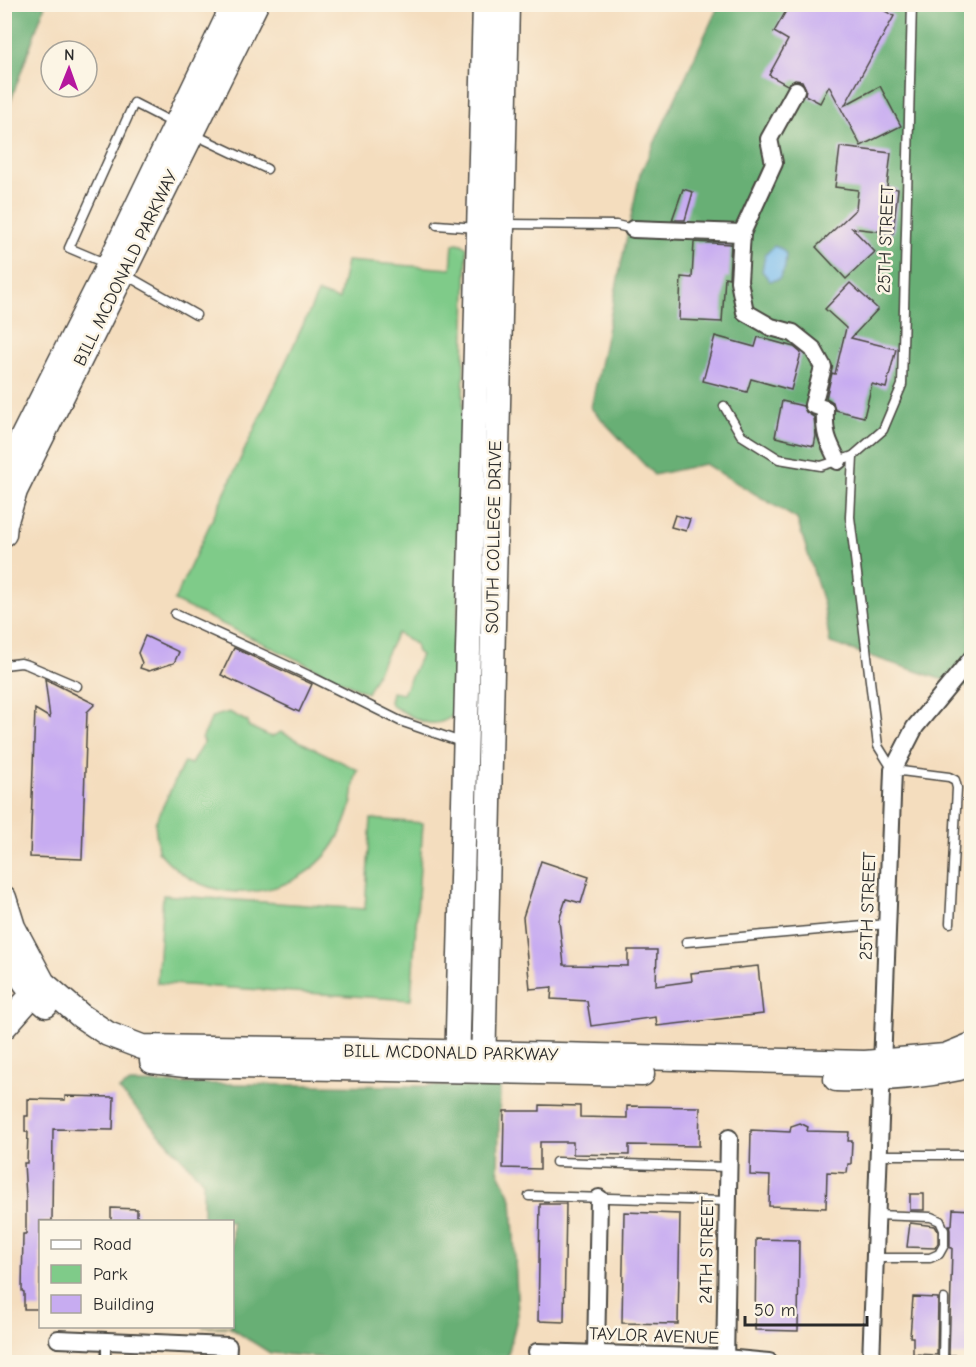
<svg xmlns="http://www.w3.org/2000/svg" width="976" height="1367" font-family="'Comic Neue',sans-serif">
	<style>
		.green { fill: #7fcb89; stroke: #557b5a; stroke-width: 1.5 }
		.forest { fill: #67af75; stroke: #496d50; stroke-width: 1.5 }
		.water { fill: #7abef0; stroke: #52748e; stroke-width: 1.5 }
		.building { fill: #c7acf1 }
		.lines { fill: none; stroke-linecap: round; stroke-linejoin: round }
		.lane-casing { stroke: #494641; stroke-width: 11 }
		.street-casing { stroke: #494641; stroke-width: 20 }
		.secondary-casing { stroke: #494641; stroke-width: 27 }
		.lane { stroke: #fff; stroke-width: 8 }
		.street { stroke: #fff; stroke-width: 16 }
		.secondary { stroke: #fff; stroke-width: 24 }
		.labels { text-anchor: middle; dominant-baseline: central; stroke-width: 5; stroke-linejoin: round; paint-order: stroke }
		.street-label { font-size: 18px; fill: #2b2b2b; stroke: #fcf5e5 }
	</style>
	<rect width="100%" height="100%" fill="#fcf5e5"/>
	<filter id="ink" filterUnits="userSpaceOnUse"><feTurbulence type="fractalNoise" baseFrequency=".0167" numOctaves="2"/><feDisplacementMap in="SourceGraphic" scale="12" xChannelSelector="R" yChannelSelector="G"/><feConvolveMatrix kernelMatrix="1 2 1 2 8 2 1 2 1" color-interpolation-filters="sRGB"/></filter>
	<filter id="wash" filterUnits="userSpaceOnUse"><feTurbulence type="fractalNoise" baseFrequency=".008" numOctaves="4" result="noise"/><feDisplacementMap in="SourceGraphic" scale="24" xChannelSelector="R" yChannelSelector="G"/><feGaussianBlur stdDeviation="1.35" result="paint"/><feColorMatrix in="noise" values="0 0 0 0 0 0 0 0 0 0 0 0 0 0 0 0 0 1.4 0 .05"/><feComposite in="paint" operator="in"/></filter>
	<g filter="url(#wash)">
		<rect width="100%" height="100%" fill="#f4ddbe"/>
		<g class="green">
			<path d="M457,243L462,244L467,248L455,714C431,734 415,717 392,706L390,702L392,692L403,694L421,655L417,652L415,644L397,633L367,693L174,601L318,293L339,300L347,261L451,269L453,244Z"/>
			<path d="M229,712L248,722V726L271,737L281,732L358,770C353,780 354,790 352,801C349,816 343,830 335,843C308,886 247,904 201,884C184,877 170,865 158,851L155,823L184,762L191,764L204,742L202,739L212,717Z"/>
			<path d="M371,819L423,823L411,1000L157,983L163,895L365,909Z"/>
		</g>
		<g class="forest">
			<path d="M5,4L45,5L5,117L4,5Z"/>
			<path d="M719,5H971V689L830,643L823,602L797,519L705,464L654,475L591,408L640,174Z"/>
			<path d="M130,1083L500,1087L498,1170L512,1199L518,1315L506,1362H350L349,1360L270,1353L229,1327H202L232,1326V1222L203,1221V1181L119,1090Z"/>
		</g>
		<path class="water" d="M774,246L782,249L786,254L785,268L779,279L770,281L762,271L765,255Z"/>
		<g id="blocks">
			<g class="building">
				<path d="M790,4H873L894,16L845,105L880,86L901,126L861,146L829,86L820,103L805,95L806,89L802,81L795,80L787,85L769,75L788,40L774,32Z"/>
				<path d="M840,147L891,153L887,187L898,189L893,233L852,228L875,252L846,279L816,247L856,209L858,190L835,187Z"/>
				<path d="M683,189L693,192L685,220H672Z"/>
				<path d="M694,242L731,244L729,278L725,277L722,322L679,320L681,277L692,278Z"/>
				<path d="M850,283L878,309L851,338L896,349L886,388L872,384L864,417L835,410L833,402L826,398L832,373L835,374L846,328L825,309Z"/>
				<path d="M715,336L755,347L758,337L794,347L801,353L791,390L751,379L747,392L703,381Z"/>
				<path d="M782,401L803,406L806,412L814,417L816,436L814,446L775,437Z"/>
				<path d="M675,515L690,519L686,531L671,527Z"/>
				<path d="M145,636L179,652L174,663L149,671L140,668L142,663L138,653Z"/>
				<path d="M234,648L312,684L299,712L221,675Z"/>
				<path d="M45,679L95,704L87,712L82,859L30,857L35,709L50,718Z"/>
				<path d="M541,861L589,877L581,903L566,899L559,920L564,965L628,966V950H657L656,986L692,981L691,973L758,966L763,1014L657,1026L656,1017L591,1026L587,1001L551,999L552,987L530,989L523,917Z"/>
				<path d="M65,1096L114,1097L113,1130L53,1129L52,1221H40V1309H24V1292L22,1291L23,1234H26V1197L24,1163H27L28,1132H25V1116H28V1099L65,1100Z"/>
				<path d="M540,1105L580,1106V1117L627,1118V1106L700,1107L699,1146L629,1145V1155L573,1154V1142H540V1169L503,1168L504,1111H540Z"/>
				<path d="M800,1123L808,1127L807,1131L849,1132L848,1141H852L851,1164H848L847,1173L827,1172L826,1208L769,1206L770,1176L750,1175L751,1130L790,1132L791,1126Z"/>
				<rect x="910" y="1194" width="14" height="16"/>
				<path d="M540,1204H566L564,1322L538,1321Z"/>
				<path d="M111,1208L137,1209V1221H111Z"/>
				<path d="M953,1209L972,1210V1355H949L952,1248H950V1230L949,1225H952Z"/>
				<path d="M624,1212L680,1214L678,1324L622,1323Z"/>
				<path d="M910,1223L935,1226L938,1231V1243L935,1248L907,1247Z"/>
				<path d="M756,1239L799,1240L798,1331L755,1330Z"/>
				<path d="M913,1297L938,1298L937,1355L913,1354V1337H910Z"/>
			</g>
		</g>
	</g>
	<g filter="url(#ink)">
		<use href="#blocks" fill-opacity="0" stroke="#494641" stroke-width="1.5"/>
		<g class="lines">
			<defs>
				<g id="lane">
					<path d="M193,134L267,169"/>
					<path d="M505,224L616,225L633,229"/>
					<path d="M437,225L477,228"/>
					<path d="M107,264L69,248L134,103L173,123"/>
					<path d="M124,274L196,315"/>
					<path d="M724,406L741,435L779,459L821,466L853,456L883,430L902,385L912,4"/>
					<path d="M853,456L850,517L878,746L893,770L949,777L955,780L957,788L950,923"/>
					<path d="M175,614L308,675L400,721L464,743"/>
					<path d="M4,665L21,663L28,665L77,686"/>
					<path d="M686,942L887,924"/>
					<path d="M878,1155H972"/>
					<path d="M556,1162L728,1167"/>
					<path d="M529,1196L728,1201"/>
					<path d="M875,1258H930L939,1254L944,1245V1230L940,1221L931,1217L876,1215"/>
					<path d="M106,1362V1341"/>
					<path d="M943,1362L944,1299"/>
				</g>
				<g id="street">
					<path d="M633,229L742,233L774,163L769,139L796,90"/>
					<path d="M742,233L739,281L745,312L771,327L793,333L813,349L823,367L813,405L825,409C824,433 827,440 838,461"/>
					<path d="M58,1339L228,1346L227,1362"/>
					<path d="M537,1352L725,1358L769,1362"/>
					<path d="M596,1353L599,1198"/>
					<path d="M725,1362L729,1138"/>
					<path d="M871,1362L893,770L915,727L972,658"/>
				</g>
				<g id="secondary">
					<path d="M4,474L109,265L234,4"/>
					<path d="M4,534L5,524L15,491L256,4"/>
					<path d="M4,898L13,927L43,983L81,1016L108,1034L142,1047L361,1050L865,1063L945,1056L972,1045"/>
					<path d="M4,947C17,969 26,989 46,1005"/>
					<path d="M4,1027L42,984"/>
					<path d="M152,1061L185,1065L642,1074"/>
					<path d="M457,1069L485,4"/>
					<path d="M483,1070L507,4"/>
					<path d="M836,1079C878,1080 918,1077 959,1068"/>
				</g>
			</defs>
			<use href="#lane" class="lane-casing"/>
			<use href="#street" class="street-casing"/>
			<use href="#secondary" class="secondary-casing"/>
			<use href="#lane" class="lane"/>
			<use href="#street" class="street"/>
			<use href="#secondary" class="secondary"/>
		</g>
	</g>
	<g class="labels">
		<g class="street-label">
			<text transform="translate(886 239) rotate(-88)">25TH STREET</text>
			<text transform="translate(126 268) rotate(-64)">BILL MCDONALD PARKWAY</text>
			<text transform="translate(494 537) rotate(-89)">SOUTH COLLEGE DRIVE</text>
			<text transform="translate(868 906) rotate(-88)">25TH STREET</text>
			<text transform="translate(451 1053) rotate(1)">BILL MCDONALD PARKWAY</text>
			<text transform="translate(707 1250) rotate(-89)">24TH STREET</text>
			<text transform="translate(654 1336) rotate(2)">TAYLOR AVENUE</text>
		</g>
	</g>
	<rect width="976" height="1367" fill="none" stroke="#fcf5e5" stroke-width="24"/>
	<rect x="39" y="1220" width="195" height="108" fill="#fcf5e5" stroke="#a8a49b" stroke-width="1.5"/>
	<rect x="51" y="1240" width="30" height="9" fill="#ffffff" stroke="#a8a49b" stroke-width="1.5"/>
	<text x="93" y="1250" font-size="18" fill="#2b2b2b">Road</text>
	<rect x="51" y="1265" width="30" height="18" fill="#7fcb89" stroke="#a8a49b" stroke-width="1.5"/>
	<text x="93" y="1280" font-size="18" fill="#2b2b2b">Park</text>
	<rect x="51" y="1295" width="30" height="18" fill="#c7acf1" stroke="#a8a49b" stroke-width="1.5"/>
	<text x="93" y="1310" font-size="18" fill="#2b2b2b">Building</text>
	<g transform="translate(69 69) rotate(1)"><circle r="28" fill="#fcf5e5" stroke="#a8a49b" stroke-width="1.5"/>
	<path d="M0-4.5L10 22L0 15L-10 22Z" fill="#b5179e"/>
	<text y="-9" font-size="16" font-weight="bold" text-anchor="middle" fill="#2b2b2b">N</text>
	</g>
	<path d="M745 1316v9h122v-9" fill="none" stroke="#2b2b2b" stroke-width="3"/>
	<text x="754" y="1316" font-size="18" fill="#2b2b2b" stroke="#fcf5e5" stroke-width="4.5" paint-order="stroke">50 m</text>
</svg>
